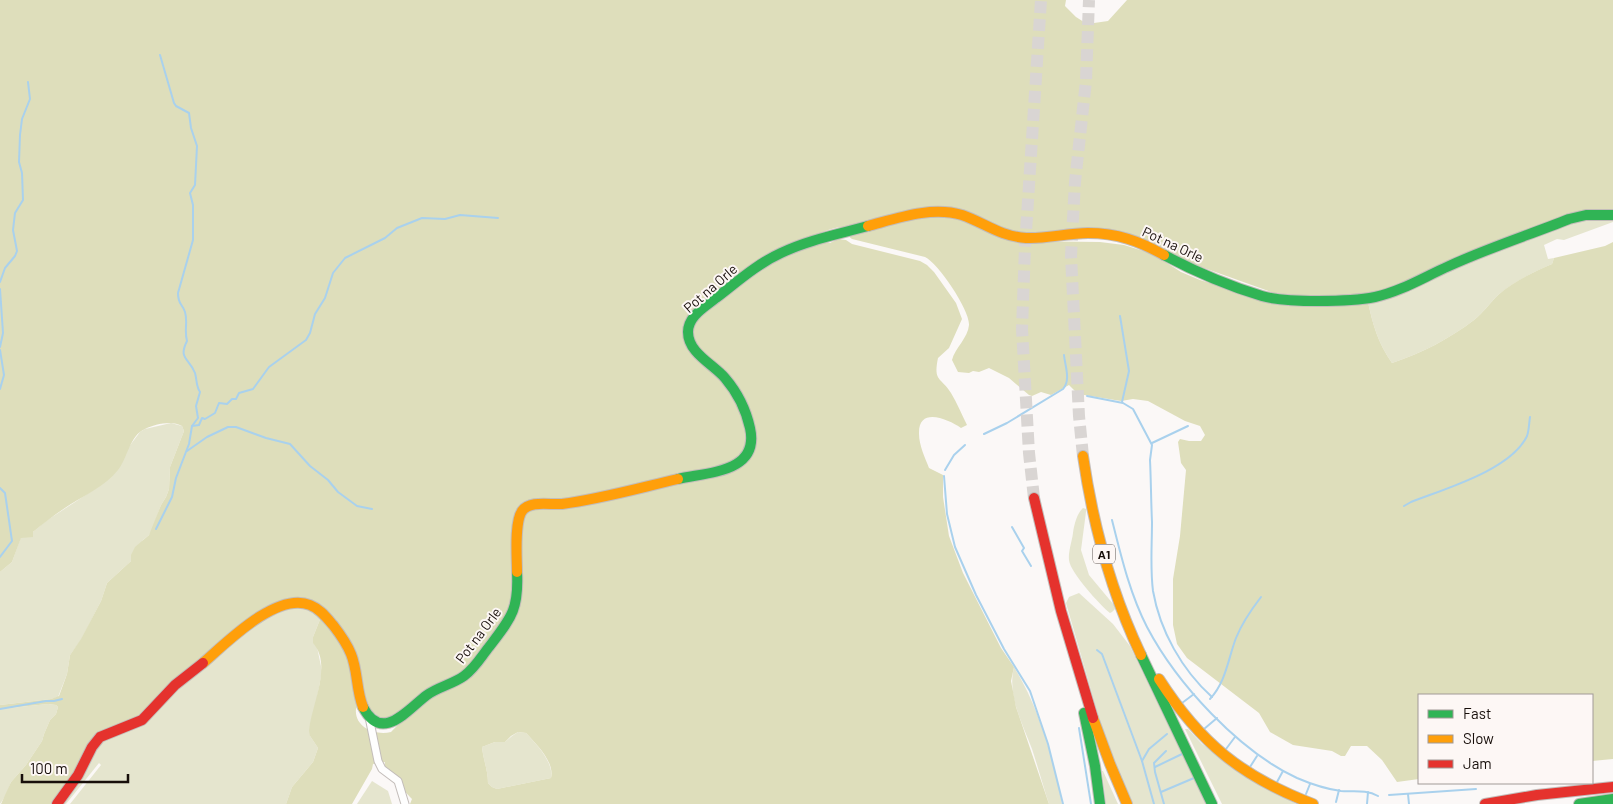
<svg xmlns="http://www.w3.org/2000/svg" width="1613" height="804" font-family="Barlow,sans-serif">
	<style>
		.green { fill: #e5e5ce }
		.forest { fill: #dedebb; fill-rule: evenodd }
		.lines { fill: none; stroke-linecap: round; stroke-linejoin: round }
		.stream { stroke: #a9d1ed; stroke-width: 2 }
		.highway-tunnel { stroke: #d9d5d3; stroke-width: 12; stroke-dasharray: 12 6; stroke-linecap: butt }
		.street-casing { stroke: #c3bdba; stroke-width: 9 }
		.fast-casing { stroke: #c3bdba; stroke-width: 12 }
		.slow-casing { stroke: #c3bdba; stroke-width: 12 }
		.jam-casing { stroke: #c3bdba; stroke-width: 12 }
		.street { stroke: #fefefe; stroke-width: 7 }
		.fast { stroke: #30b455; stroke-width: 10 }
		.slow { stroke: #ff9f0a; stroke-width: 10 }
		.jam { stroke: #e5322d; stroke-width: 10 }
		.labels { text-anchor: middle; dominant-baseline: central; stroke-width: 4; stroke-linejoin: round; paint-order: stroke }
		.shield { fill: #fdf7f5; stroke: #5c5450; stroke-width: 1 }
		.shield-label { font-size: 12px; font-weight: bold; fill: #170e0a }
		.street-label { font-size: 14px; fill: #170e0a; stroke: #fdf7f5 }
	</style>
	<rect width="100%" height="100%" fill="#fbf8f7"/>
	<g class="green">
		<path d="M1613,217V222L1564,240L1557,239L1544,245L1548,259L1554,258L1552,264C1534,272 1513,282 1498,295C1490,303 1483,313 1474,320C1449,339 1422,353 1392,363C1378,343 1373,325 1368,302L1578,220Z"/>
		<path d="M171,423L182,426L184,431L170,467L169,489L166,497L161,505L152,530L149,535L143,540L131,561L107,583L101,601L81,640L70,655L67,674L58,697L51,699L0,705V572L12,562L21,537L33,532L46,521L98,487L122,462L128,448L140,432L145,429Z"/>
		<path d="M1083,508L1086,509V512L1081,550L1089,575L1114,605L1115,609L1112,612L1110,613C1100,605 1070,572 1069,560C1068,552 1072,541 1073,533C1074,525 1077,513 1083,508Z"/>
		<path d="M1079,593L1113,624L1130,646L1206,804H1132L1104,735L1066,603L1069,597Z"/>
		<path d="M307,607L321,617L313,637L317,647L322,671L310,736L318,748L313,762L292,787L286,804H70L101,765L99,763L66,804H60L100,741L204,669L247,631L267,618L291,608Z"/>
		<path d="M1014,667C1039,708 1053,757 1062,804H1049C1043,786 1038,767 1032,749C1022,722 1007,696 1014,667Z"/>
		<path d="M48,704L56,705L58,707L56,714L50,720L44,734L42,741L26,765L11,782L6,795L0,804V709Z"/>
		<path d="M1185,729H1188L1202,744L1296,804H1222Z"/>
		<path d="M518,732L526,733C536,744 554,762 551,778L497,789L492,787L488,783C488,770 483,759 482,747L495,742H505L512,736Z"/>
		<path d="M1102,771H1103L1118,804H1106Z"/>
		<path d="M372,781L388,791L392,804H357Z"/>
	</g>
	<g class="forest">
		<path d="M0,0H1066L1065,6L1076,17L1087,24L1108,21L1127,0H1613V210L1457,256L1411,282L1361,296L1293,295L1274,293L1193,264L1191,266L1127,239L989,232L1011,241L1100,242L1124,245L1153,254L1181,272L1200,280L1264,300L1278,303L1305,305L1368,302C1373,325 1378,343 1392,363C1422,353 1449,339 1474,320C1483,313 1490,303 1498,295C1513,282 1533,272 1552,264L1554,258L1605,246L1613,242V759L1592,761V695H1419V779L1397,782L1382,760L1367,746H1351L1345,756H1341L1332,751L1293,745L1270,732L1259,713L1187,658L1177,644L1173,625V579L1180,536L1186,470L1181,463L1178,442L1180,439L1189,441H1201L1205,435L1200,426L1185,421L1148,401L1133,399L1121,401L1078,394L1069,385L1051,395L1041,392L1032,396L1029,395L1009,378L989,368L979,372L973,371L969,373L958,372L952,360C955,348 968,338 969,325C970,310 938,263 925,257L852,239L848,236L850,229C838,223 821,233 809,238L703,305L685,334L726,383L746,421L748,447L733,463L584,497L523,504L514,597L509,615L473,662L456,678L386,722L365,706L357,663L322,607L285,602L141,718L103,733L54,804H1L11,782L26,765L42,741L44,734L50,720L56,714L58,707L56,705L48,704L0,709V705L51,699L59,696L67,674L70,655L81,639L101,601L107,583L131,561V555L135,547L149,535L161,505L166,497L169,489L170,467L184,431L182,426C172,420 155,424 145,429C129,436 128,458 118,470C106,485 86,495 71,504C57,513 45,522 33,532V537L21,538L12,562L0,572Z"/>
		<path d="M838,239L846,240L852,244L920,261L927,265L934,272L956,303L962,319L949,348L938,358C933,382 941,377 951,393C957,403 962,415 967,425L961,428C948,419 918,406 919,434C919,445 925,458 929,468L943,475V497L949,536L963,573L1001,648L1014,667L1011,681L1016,707L1049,804H410L412,799L410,797L384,769L385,762L373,764L372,769L352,804H286L292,787L313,762L318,748L310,736L309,731C311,705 333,666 313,643V637L321,617L348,652L358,706L356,709C354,727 375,736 391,732L420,702L460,683L514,617L521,524L528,509L722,473L752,453L755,447L752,421L698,348L691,333L695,321L735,286L790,252L820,241L830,243ZM518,732L526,733C536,744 555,762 551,778L497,789L492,787L488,783C488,770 483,759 482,747L495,742H505L511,736Z"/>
	</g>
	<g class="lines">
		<g class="stream">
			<path d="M0,282L5,268L15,256L17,251L13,230L15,213L23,200L22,173L19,162L20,135L22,119L30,99L28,82"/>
			<path d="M0,289L3,333L0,347"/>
			<path d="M1120,316L1129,371L1122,402"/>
			<path d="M0,350L4,375L0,389"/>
			<path d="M1087,396L1123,403L1133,409L1152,445L1150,460C1151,480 1151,501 1152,522C1152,545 1150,568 1153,591C1160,631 1182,670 1212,697"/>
			<path d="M192,426L199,425L202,418L205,419L215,413L219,403L227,404L232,399H236L239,393L253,389L269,367L306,340L310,333L315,314L325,298L333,273L345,258L385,238L397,228L422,218L445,219L460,215L498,218"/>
			<path d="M984,434L1007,423L1063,389C1071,380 1065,366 1064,355"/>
			<path d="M1152,443L1188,426"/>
			<path d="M187,451L207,437L228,427H236L266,438L290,444L310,466L328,480L338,492L357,506L372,509"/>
			<path d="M945,470L954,455L965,445"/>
			<path d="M944,476L947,514L955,547L976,595L1004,649L1030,691L1048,744L1063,804"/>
			<path d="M0,488L5,493L12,541L0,557"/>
			<path d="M1404,506L1411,502C1444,489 1511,470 1527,436C1529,431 1529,423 1530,417"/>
			<path d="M1112,520C1121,556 1130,594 1147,627C1177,684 1239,751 1297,778C1311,784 1325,789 1341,791C1353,792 1366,789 1378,796"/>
			<path d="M1012,527L1024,548L1022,551L1031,566"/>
			<path d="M156,529L172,497L176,478L189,444L192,426L198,418L196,406L200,392C196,386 197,380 195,373C189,358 178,359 187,341C184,331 188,321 185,312C182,303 178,305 178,293L193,240V205L190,193L195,185L197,146L191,128L189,113L176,106L174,103L160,55"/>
			<path d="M1097,650L1102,654L1142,761L1154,804"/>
			<path d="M1210,699C1226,682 1228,659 1236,638C1242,623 1251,610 1261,597"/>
			<path d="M1182,703L1194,694"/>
			<path d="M0,709L46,701H54L62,699"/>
			<path d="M1079,728L1091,804"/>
			<path d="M1204,729L1217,718"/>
			<path d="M1226,749L1235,737"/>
			<path d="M1142,761L1149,749L1167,734"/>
			<path d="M1155,767L1182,754"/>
			<path d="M1250,767L1257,756"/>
			<path d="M1277,782L1283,771"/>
			<path d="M1161,792L1194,778"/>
			<path d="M1306,794L1310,784"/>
			<path d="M1408,794L1409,804"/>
			<path d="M1389,795L1476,789"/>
			<path d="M1336,802L1339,790"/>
			<path d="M1164,804L1155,772L1154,763L1166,751"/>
			<path d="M1367,804L1368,792"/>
		</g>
		<g class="highway-tunnel">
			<path d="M1083,456L1079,416L1071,256L1075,182L1086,81L1089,0"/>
			<path d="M1034,498L1029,453L1022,329L1025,247L1041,0"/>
		</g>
		<defs>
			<path id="street" d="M369,717L378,761L382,769L398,781L405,804"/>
			<g id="fast">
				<path d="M1164,255C1194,271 1229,286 1262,296C1286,303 1350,302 1375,297C1402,291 1424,277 1449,266C1488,248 1529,235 1569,219L1586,215H1613"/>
				<path d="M678,479C707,472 760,473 750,428C746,410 737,392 725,378C713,364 688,353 688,332C688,316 705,307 716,298C737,282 757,264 781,253C808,240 839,234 868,226"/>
				<path d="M1141,655L1212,804"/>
				<path d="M363,707C382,744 408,709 427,695C438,687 453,684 464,676C475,668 481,657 489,647C511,618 519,610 517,572"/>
				<path d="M1084,713L1095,766L1100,804"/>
				<path d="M1579,804L1613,799"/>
			</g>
			<g id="slow">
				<path d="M868,226C898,218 931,206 962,215C985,223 999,236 1026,238C1046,239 1067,233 1088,233C1117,233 1139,241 1164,255"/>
				<path d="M1083,456C1093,525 1111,592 1141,655"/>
				<path d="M517,572C517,557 514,523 522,511C530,500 550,505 562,504C601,499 639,488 678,479"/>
				<path d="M203,663C226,643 277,591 310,605C320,609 326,617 333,625C340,634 347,644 351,654C358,671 356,690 363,707"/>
				<path d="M1159,679C1200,743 1242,777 1313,804"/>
				<path d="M1093,718L1110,764L1127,804"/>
			</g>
			<g id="jam">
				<path d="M1034,498L1061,611L1093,718"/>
				<path d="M57,804L78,775L92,747L100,737L142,720L175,685L203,663"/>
				<path d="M1485,804L1537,795L1613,787"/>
			</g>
		</defs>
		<use href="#street" class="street-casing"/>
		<use href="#fast" class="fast-casing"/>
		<use href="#slow" class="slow-casing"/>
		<use href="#jam" class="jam-casing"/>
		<use href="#street" class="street"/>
		<use href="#fast" class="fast"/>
		<use href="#slow" class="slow"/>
		<use href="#jam" class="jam"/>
	</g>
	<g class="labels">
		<rect class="shield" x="1093" y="544.5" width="22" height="19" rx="4"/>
		<g class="shield-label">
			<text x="1104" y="554">A1</text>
		</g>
		<g class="street-label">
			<text transform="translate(1173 244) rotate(25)">Pot na Orle</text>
			<text transform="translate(710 288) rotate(-41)">Pot na Orle</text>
			<text transform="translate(478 635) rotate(-53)">Pot na Orle</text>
		</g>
	</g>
	<rect x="1418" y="694" width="175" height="90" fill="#fdf7f5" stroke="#a19a97"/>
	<rect x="1428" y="710" width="25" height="8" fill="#30b455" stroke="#a19a97"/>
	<text x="1463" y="719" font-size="15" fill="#170e0a">Fast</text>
	<rect x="1428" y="735" width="25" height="8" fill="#ff9f0a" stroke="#a19a97"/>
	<text x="1463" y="744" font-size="15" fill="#170e0a">Slow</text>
	<rect x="1428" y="760" width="25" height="8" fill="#e5322d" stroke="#a19a97"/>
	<text x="1463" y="769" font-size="15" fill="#170e0a">Jam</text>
	<path d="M22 774v8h106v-8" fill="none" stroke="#170e0a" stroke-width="2.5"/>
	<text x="30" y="774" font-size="15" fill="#170e0a" stroke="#fdf7f5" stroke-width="4" paint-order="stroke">100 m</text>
</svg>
